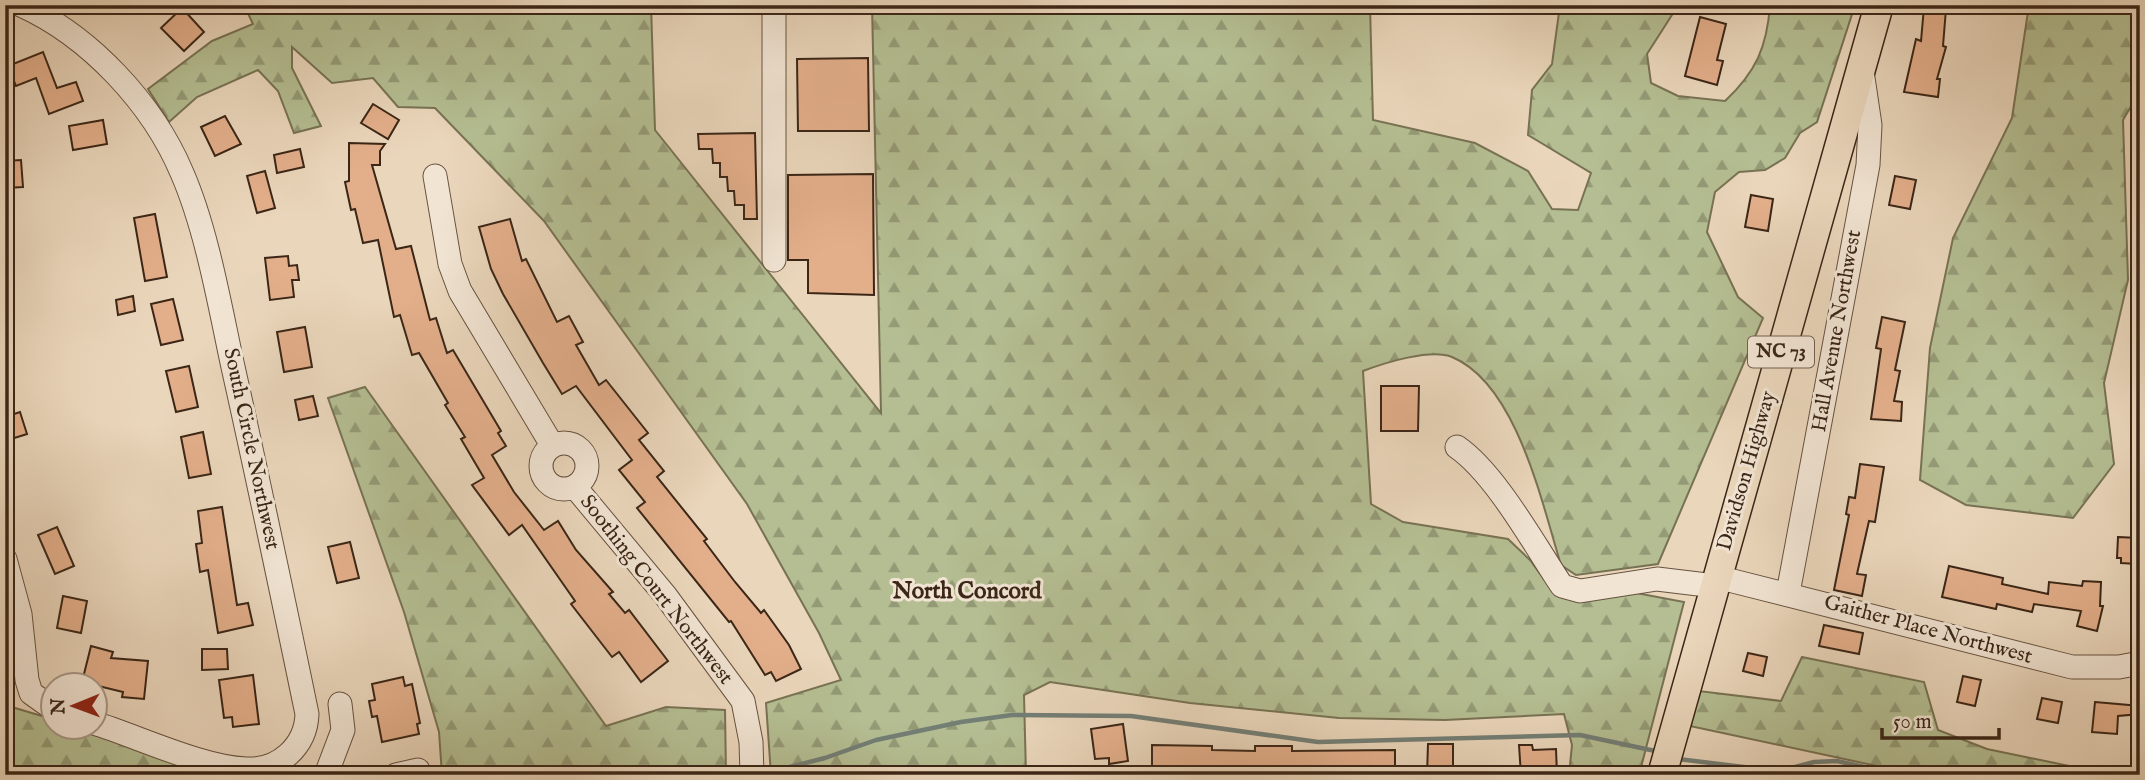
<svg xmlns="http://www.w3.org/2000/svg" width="2145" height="780" font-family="'IM FELL English',serif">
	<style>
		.forest { fill: url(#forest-firs); stroke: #787254; stroke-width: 2 }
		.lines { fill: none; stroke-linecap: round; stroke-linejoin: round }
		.stream { stroke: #737e75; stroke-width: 4.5 }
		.building { fill: #e3af8b; stroke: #3b2617; stroke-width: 2 }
		.minor-casing { stroke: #675240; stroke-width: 25 }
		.major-casing { stroke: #3b2617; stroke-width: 31 }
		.minor { stroke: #f1e4d3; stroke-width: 23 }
		.major { stroke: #ead6bb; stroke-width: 28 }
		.labels { text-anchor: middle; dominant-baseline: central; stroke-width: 6; stroke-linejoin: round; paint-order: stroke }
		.shield { fill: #f1e4d3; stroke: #725f4f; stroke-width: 2 }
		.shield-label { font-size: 19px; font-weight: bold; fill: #3b2617 }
		.street-label { font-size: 21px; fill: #3b2617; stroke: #f1e4d3 }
		.neighbourhood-label { font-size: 23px; font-weight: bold; fill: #3b2617; stroke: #f1e4d3 }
	</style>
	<defs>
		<pattern id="forest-firs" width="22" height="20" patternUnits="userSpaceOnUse" patternTransform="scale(1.75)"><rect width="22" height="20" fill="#b4be92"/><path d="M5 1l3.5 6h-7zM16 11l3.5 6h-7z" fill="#949a76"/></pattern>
	</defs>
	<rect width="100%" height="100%" fill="#ead6bb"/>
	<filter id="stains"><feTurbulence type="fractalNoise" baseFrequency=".00286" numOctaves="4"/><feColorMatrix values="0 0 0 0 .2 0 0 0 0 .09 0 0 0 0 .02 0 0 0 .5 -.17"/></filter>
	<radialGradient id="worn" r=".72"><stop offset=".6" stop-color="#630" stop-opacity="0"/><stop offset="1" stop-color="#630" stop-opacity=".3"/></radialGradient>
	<g class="forest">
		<path d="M244,5H651L655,130L881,413L872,5H1370L1373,120L1475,143L1528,171L1552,209L1578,210L1591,173L1528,135L1532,90L1552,64L1560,5H1673L1672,15L1647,54L1651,83L1678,96L1725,101C1756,72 1767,47 1770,5H1855L1817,122L1800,133L1785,158L1765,170L1739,172L1715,192L1707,232L1738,297L1763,318L1658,564L1576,575L1561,565C1542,504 1517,384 1452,357C1431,348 1384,363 1363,371L1371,504L1403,522L1508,539L1530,560L1549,586L1631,592L1684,602L1639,775H1569L1572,745L1564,714L1445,720L1339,718L1190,703L1050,682L1024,695L1026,775H771L766,703L841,680L819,633L747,504L544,221L435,108L398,107L373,78L332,83L292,47V68L321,126L294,133L278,91L258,70L197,97L169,122L148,89L212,41L253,24Z"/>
		<path d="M2029,5H2140V91L2123,120L2128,280L2104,383L2114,464L2073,518L1966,505L1920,480L1930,348L1953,238L2012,118Z"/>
		<path d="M365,387L606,726L666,707L725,710L726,775H442L439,732L404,612L328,398Z"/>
		<path d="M1802,657L1924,682L1938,730L1987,749L2113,775H1919L1690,726L1699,691L1781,701Z"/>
		<path d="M5,705L52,719V728H77L219,775H5Z"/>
	</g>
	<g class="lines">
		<g class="stream">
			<path d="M1678,759L1752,768H1791L1814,762L1837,761L1901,775"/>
			<path d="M774,771L825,758L876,740L961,722L1012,715L1131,716L1318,742L1580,735L1660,752"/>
		</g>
	</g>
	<g class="building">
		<path d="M1924,7L1946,9L1943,46L1946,47L1937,79H1940L1938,97L1904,92L1916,39L1921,41Z"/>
		<path d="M182,8L204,32L184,51L161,28Z"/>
		<path d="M1700,17L1726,24L1717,60L1723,61L1717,85L1685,76Z"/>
		<path d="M43,52L57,88L76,82L83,101L49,114L36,78L16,86L8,66Z"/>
		<path d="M868,58L869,131H798L797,59Z"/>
		<path d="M373,104L399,120L388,139L361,123Z"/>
		<path d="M225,116L241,144L215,156L201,127Z"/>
		<path d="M103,120L107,144L73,150L69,126Z"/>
		<path d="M755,133L757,219H744V205H735L734,191H728L727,177H720V163H713L712,149H699L698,134Z"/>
		<path d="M349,143L385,144L380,151V165H372L396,249L411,246L430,320L436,318L447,353L453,350L501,431L498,433L506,446L492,455L514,492L544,530L558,521L576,550L613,592L609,594L625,613L629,610L668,661L641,682L619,652L612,657L571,604L575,601L522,525L509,535L472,485L484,478L461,439L465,437L445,405L448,403L419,353L412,355L400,315L394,317L378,240L363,243L355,209L351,210L345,182L349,181Z"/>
		<path d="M300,149L304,167L277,173L274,155Z"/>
		<path d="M21,160L23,187L5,188V161Z"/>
		<path d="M265,171L275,208L257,213L247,176Z"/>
		<path d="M873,174L874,295L808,293V260H788V175Z"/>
		<path d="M1895,176L1916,180L1910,209L1889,205Z"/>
		<path d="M1751,195L1773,199L1768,231L1745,227Z"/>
		<path d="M155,214L167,277L145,281L134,218Z"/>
		<path d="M510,219L522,261L526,259L557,322L569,316L583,342L576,345L599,385L606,380L648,433L639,440L664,471L657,477L707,539L704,541L735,582L761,613L764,610L789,645L801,669L776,681L771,672L765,675L731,621L729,622L637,508L645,502L619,470L632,460L576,386L562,394L543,363L503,294L491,269L479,227Z"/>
		<path d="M288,256L289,266L297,265L299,280H292L294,297L270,300L265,258Z"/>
		<path d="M133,296L135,311L118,315L116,300Z"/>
		<path d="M173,299L183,340L161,345L151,304Z"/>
		<path d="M1882,317L1905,322L1895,370L1900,371L1894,401L1902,402L1901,421L1871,419L1881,349L1876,348Z"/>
		<path d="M305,327L312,367L284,372L277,332Z"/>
		<path d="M189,366L198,407L176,412L166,371Z"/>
		<path d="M1381,386H1419L1418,431H1381Z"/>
		<path d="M313,396L318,416L299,420L295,400Z"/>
		<path d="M20,412L27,434L5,441V417Z"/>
		<path d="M203,432L211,474L189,478L181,437Z"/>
		<path d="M1860,464L1884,467L1875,522L1869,521L1857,574L1866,575L1862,596L1834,590L1849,515L1846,514L1849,497L1855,498Z"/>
		<path d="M222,507L237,605L248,603L253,625L218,633L208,570L200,572L196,544L202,543L198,511Z"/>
		<path d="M57,527L74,566L55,574L38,535Z"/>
		<path d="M2118,537L2138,538L2137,564L2121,563V558H2117Z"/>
		<path d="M350,542L359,578L337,583L328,547Z"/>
		<path d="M1949,566L2003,578L2002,584L2048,594L2049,582L2082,586L2083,581L2101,582L2100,606H2103L2097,631L2077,626L2081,611L2034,604L2032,612L1997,604L1996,609L1942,597Z"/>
		<path d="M63,596L87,601L81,633L57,628Z"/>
		<path d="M1824,625L1863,633L1859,654L1819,646Z"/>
		<path d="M91,646L113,652L111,658L148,661L144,699L122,697L123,692L82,682Z"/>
		<path d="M202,649H227L228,669L202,670Z"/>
		<path d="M1748,653L1767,657L1763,676L1743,671Z"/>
		<path d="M253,675L259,724L233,727L232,717L224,718L219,680Z"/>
		<path d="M1963,676L1981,680L1975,706L1957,702Z"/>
		<path d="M403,677L405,686L412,684L420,723L417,724L419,734L382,742L377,716L372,717L369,701L375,700L372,684Z"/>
		<path d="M2042,698L2062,702L2058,723L2037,719Z"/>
		<path d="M2095,702L2140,706V714L2118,716L2117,734L2092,732Z"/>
		<path d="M1123,724L1128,761L1109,764V758L1095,759L1091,729Z"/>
		<path d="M1428,744H1453V775H1427Z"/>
		<path d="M1152,745L1212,746V750L1255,751V746H1292V751L1395,750V774L1166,775V769H1152Z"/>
		<path d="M1519,745H1532L1533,750L1556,749L1557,775H1521Z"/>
	</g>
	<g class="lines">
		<defs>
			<g id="minor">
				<path d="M21,5C90,36 153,104 182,173C207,230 220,307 233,367C259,483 283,598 307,714C306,746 279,771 246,769C201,767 139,737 94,723"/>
				<path d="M774,5V260"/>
				<path d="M435,176L450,264L460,291L552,445"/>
				<circle cx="564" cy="466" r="23"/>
				<path d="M1457,447C1496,474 1535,546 1562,586L1580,591L1657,579L1715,586"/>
				<path d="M575,487L665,595L743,701L751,742L752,775"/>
				<path d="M5,559L20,614L27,680L31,693L52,708"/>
				<path d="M1717,577L2072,667H2119L2140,663"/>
				<path d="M1788,593L1868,165L1870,125L1862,71"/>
				<path d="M326,775L343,730L340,704"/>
				<path d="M396,775L418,770"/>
			</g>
			<path id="major" d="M1662,775L1879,5"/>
		</defs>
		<use href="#minor" class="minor-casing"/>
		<use href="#major" class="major-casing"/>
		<use href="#minor" class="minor"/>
		<use href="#major" class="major"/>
	</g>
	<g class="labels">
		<rect class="shield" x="1748" y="336.5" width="66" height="31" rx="5"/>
		<g class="shield-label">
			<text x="1781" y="352">NC 73</text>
		</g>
		<g class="street-label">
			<text transform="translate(1837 331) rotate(-80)">Hall Avenue Northwest</text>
			<text transform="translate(251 449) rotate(78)">South Circle Northwest</text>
			<text transform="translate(1747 471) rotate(-74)">Davidson Highway</text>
			<text transform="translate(656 590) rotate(52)">Soothing Court Northwest</text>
			<text transform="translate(1928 630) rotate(15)">Gaither Place Northwest</text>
		</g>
		<g class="neighbourhood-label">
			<text x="967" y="591">North Concord</text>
		</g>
	</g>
	<rect width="2145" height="780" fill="none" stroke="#ead6bb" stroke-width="28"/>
	<rect x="7" y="7" width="2131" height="766" fill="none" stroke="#3b2617" stroke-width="3.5"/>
	<rect x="14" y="14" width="2117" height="752" fill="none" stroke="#3b2617" stroke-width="2"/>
	<g transform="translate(74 706) rotate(269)"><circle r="33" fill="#f1e4d3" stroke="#a89888" stroke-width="2"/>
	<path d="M0-5L12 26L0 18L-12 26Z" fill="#8f2418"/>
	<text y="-10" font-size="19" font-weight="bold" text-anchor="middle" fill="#3b2617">N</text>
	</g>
	<path d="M1882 728v10h117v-10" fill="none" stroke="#3b2617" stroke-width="3.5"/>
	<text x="1893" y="728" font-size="21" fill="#3b2617" stroke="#f1e4d3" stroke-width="5" paint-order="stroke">50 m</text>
	<rect width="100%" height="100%" filter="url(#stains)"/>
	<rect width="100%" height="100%" fill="url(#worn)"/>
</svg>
